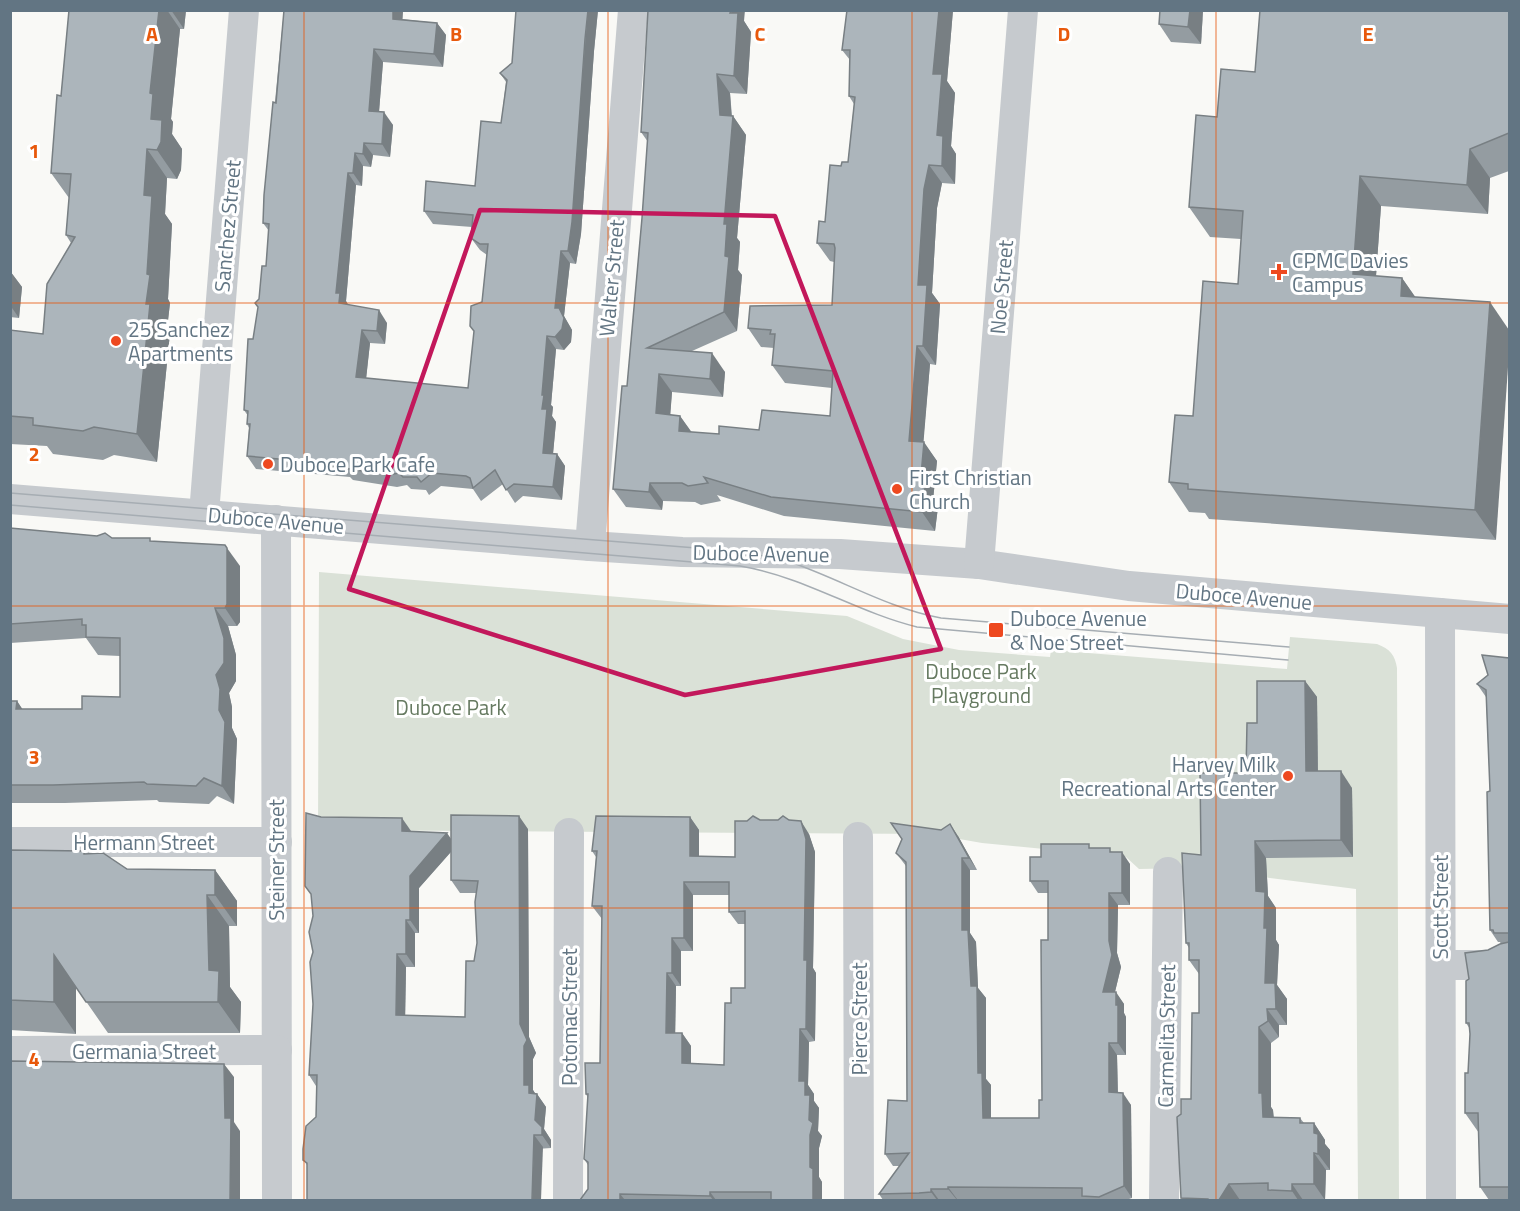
<svg xmlns="http://www.w3.org/2000/svg" width="1520" height="1211" font-family="'Titillium Web',sans-serif">
	<style>
		.green { fill: #dae1d7 }
		.lines { fill: none; stroke-linecap: round; stroke-linejoin: round }
		.street { stroke: #c6cace; stroke-width: 30 }
		.tram { stroke: #a6adb3; stroke-width: 1.5 }
		.wall { fill: #949ca1; fill-rule: evenodd }
		.shaded-wall { fill: #787f83 }
		.building { fill: #acb5bb; stroke: #787f83; stroke-width: 1.5; fill-rule: evenodd }
		.marked { fill: none; stroke: #c2185b; stroke-width: 4.5; stroke-linejoin: round }
		.grid { fill: none; stroke: #e8590c; stroke-width: 1.5; stroke-opacity: 0.55 }
		.poi-dot { fill: #ee4920; stroke: #fff; stroke-width: 2 }
		.labels { text-anchor: middle; dominant-baseline: central; stroke-width: 6; stroke-linejoin: round; paint-order: stroke }
		.street-label { font-size: 21px; fill: #627583; stroke: #fff }
		.poi-label { font-size: 21px; fill: #627583; stroke: #fff; text-anchor: start }
		.park-label { font-size: 21px; fill: #667a61; stroke: #fff }
		.grid-label { font-size: 20px; text-anchor: middle; font-weight: bold; fill: #e8590c; stroke: #fff; stroke-width: 6; stroke-linejoin: round; paint-order: stroke }
	</style>
	<rect width="100%" height="100%" fill="#f9f9f6"/>
	<path class="green" d="M319,572L847,616L903,639L959,650L1050,657L1051,650L1287,669L1290,637L1377,644C1390,649 1395,655 1397,668L1399,1200H1358L1356,889L1192,868L1139,869L1126,857L982,843L931,834L318,830Z"/>
	<g class="lines">
		<g class="street">
			<path d="M10,499L590,546L682,552L840,554L979,564L1129,586L1510,619"/>
			<path d="M204,514L244,10"/>
			<path d="M276,520L277,1200"/>
			<path d="M590,546L633,10"/>
			<path d="M979,564L1023,10"/>
			<path d="M1440,613L1441,1200"/>
			<path d="M858,837L859,1200"/>
			<path d="M10,842H277"/>
			<path d="M1441,965H1510"/>
			<path d="M10,1051L277,1050"/>
			<path d="M568,1200L569,833"/>
			<path d="M1164,1200L1168,872"/>
		</g>
		<g class="tram">
			<path d="M10,493L734,551C754,554 774,557 793,563C844,581 888,608 941,618L1289,647"/>
			<path d="M10,505L740,566C805,577 856,612 917,627L1288,660"/>
		</g>
	</g>
	<g class="wall">
		<path d="M69,10H186L184,29H180L171,119L173,122L172,134L182,149L181,170L177,179L167,178L165,214L172,224L168,299L170,303L167,329L170,333L157,462L114,455L103,460L53,454L47,446L10,444V330L43,334L71,243L66,235L69,198L51,173L61,96Z"/>
		<path d="M284,10H403L402,19L437,23L446,35L443,67L383,62L379,112L393,125L390,157L373,155L371,167L363,166L362,186L356,185L346,301L348,305L387,323L385,344L370,343L366,378L468,388L474,332L470,326L482,302L487,255L480,250L471,238L472,227L433,224L424,211L475,186L501,123L506,82L500,73L512,63L516,10H598L594,51L581,234L576,264L570,263L564,316L572,330L571,342L564,350L556,349L551,405L553,407L552,416L556,422L553,453L557,454L565,466L562,500L523,496L515,503L503,484L481,501L473,489L441,486L429,495L426,490L411,489L407,485L397,487L353,480L350,477L256,469L247,456L249,428L247,424L248,416L244,410L253,339L266,266L269,231L263,223Z"/>
		<path d="M847,10H953L947,81L955,93L951,146L956,154L955,184L942,183L937,208L932,293L940,304L938,335L936,365L930,364L923,442L937,461L933,500L938,507L935,531L784,516L717,495L721,501L701,505L695,502L663,501L662,510L626,507L613,489L627,386L642,218L648,142L641,132L744,21L751,32L747,94L730,93L732,116H733L746,135L737,238L740,242L738,270L742,275L737,331L692,351L725,372L723,397L672,392L670,415L680,416L691,432L719,434L759,430L830,416L832,388L785,383L772,365L774,348L761,347L748,328L832,305L834,262L830,261L817,243L825,222L841,166L848,162L854,104L849,96L850,60L842,50Z"/>
		<path d="M1160,10H1203L1201,44L1171,42L1159,24Z"/>
		<path d="M1509,10V171L1490,178L1488,214L1381,206L1376,276L1402,278L1415,297L1496,540L1209,519L1205,513L1189,512L1169,482L1193,416L1238,284L1241,239L1210,237L1189,207L1217,117L1255,72Z"/>
		<path d="M10,271L22,287L19,318L10,317Z"/>
		<path d="M10,528L112,538L152,541L240,566V622L237,626H228L236,655V681L229,693L232,707V728L237,739L234,804L217,796L209,804L159,802L157,800L65,803H10V701H17L22,709H82L120,697V656L98,655L86,638L10,643Z"/>
		<path d="M1509,658V1200H1489L1480,1187L1479,1133L1465,1113L1468,1073L1470,1034V1029L1466,1023L1469,979L1488,950L1501,944L1500,942H1498L1490,930V791L1486,697L1477,684Z"/>
		<path d="M1305,681L1317,697L1318,771L1352,788L1353,857L1266,858L1268,896L1276,908V940L1279,945L1277,985L1287,999V1025H1279V1037L1271,1043V1107L1273,1110L1274,1117L1300,1118L1304,1123H1314L1325,1140V1144L1330,1150V1170H1326L1325,1200H1182L1181,1198V1114L1191,1099L1199,1013V974L1189,960V948L1186,943L1201,855L1246,773L1257,723Z"/>
		<path d="M321,817L451,839L528,829L529,1037L536,1053L533,1059V1090L535,1094H537L546,1107L544,1129L551,1140V1148L307,1165L303,1160L316,1117V1086L309,1075L313,1004V916ZM451,852V880L460,893H476L477,943L465,1017L405,1015L406,967H415V933H419V888Z"/>
		<path d="M690,817L699,830V856L735,857L747,821L760,820L809,834L815,852L813,968L816,973L815,1041L809,1042L808,1085L814,1094V1101L819,1108L818,1131L822,1136L819,1148V1177L822,1182V1200H580L588,1189V1165L584,1159L588,1098L586,1094L600,1063L602,919L592,906L596,857L592,851ZM693,895H729V912L738,924H745V988L731,1003L724,1065L691,1064V1046L682,1033H675L676,986H681V951H693Z"/>
		<path d="M958,836L977,870H970V933L976,942L978,988L986,998V1079L991,1085V1118H1039L1042,1100L1048,940V893H1038L1030,881L1041,857L1092,848L1113,852L1130,864V905H1118L1117,953L1121,967L1115,992L1124,1004V1013L1126,1017V1055H1117L1118,1093L1131,1105L1132,1198L1126,1200L957,1199V1200H883L879,1194L900,1166H893L885,1154L907,1101L906,866L896,853Z"/>
		<path d="M10,850L86,854L127,869L215,870L237,901V926H229L230,987L241,1002L240,1033H108L76,987V1034L10,1030Z"/>
	</g>
	<g class="shaded-wall">
		<path d="M159,10H167L180,29L171,119L173,122L172,134L182,149L181,170L177,179L157,150L151,119L150,93Z"/>
		<path d="M171,10H186L184,29Z"/>
		<path d="M393,10H403L402,31L393,19Z"/>
		<path d="M588,10H598L594,51L581,234L576,264L568,251Z"/>
		<path d="M731,10H745L744,21L751,32L747,94L734,76Z"/>
		<path d="M939,10H953L947,81L955,93L951,146L956,154L955,184L942,166L937,135L933,74Z"/>
		<path d="M1190,10H1203L1201,44L1188,27Z"/>
		<path d="M437,23L446,35L443,67L434,54Z"/>
		<path d="M374,49L383,62L378,124L369,111Z"/>
		<path d="M717,74L730,93L732,124L733,116L746,135L737,238L740,242L738,270L742,275L737,331L724,312L725,256L720,115Z"/>
		<path d="M384,112L393,125L390,157L382,144Z"/>
		<path d="M364,143L373,155L371,167L363,154Z"/>
		<path d="M147,149L167,178L165,214L172,224L168,299L170,303L167,329L170,333L157,462L137,434L146,304L147,274L144,195Z"/>
		<path d="M1470,149L1490,178L1488,214L1467,185Z"/>
		<path d="M355,153L363,166L362,186L353,173Z"/>
		<path d="M929,165L942,183L937,208L932,293L940,304L936,365L923,346L918,285L924,189Z"/>
		<path d="M348,173L356,185L346,301L349,306L339,303L336,293Z"/>
		<path d="M1360,176L1381,206L1374,304L1353,274Z"/>
		<path d="M561,251L570,263L564,316L572,330L571,342L564,350L555,337V308Z"/>
		<path d="M10,271L22,287L19,318L10,305Z"/>
		<path d="M1402,278L1423,308L1401,296Z"/>
		<path d="M1490,302L1509,330V353L1496,540L1475,510Z"/>
		<path d="M379,310L387,323L385,344L377,331Z"/>
		<path d="M362,330L370,343L365,389L356,377Z"/>
		<path d="M547,336L556,349L551,405L553,407L552,416L556,422L552,465L543,453L542,395Z"/>
		<path d="M917,346L930,364L922,460L909,441Z"/>
		<path d="M712,353L725,372L723,397L710,379Z"/>
		<path d="M659,374L672,392L669,432L656,413Z"/>
		<path d="M680,416L693,434L679,431Z"/>
		<path d="M924,442L937,461L933,500L938,507L935,531L922,512L920,487Z"/>
		<path d="M557,454L565,466L562,500L553,487Z"/>
		<path d="M650,483L663,501L662,510L649,492Z"/>
		<path d="M227,548L240,566V622L237,626L225,608Z"/>
		<path d="M215,608L228,626L236,655V681L229,693L232,707V728L237,739L234,804L222,786L219,710L216,675Z"/>
		<path d="M1305,681L1317,697L1318,788L1306,771Z"/>
		<path d="M17,701L29,719L16,709Z"/>
		<path d="M1341,771L1352,788L1353,857L1341,840Z"/>
		<path d="M519,816L528,829L529,1037L536,1053L533,1059V1090L537,1096V1094L546,1107L544,1129L551,1140V1148L542,1135L535,1120L524,1085L520,1024Z"/>
		<path d="M690,817L699,830V869L690,856Z"/>
		<path d="M402,818L411,831H402Z"/>
		<path d="M801,821L809,834L815,852L813,968L816,973L815,1041L806,1029Z"/>
		<path d="M950,824L958,836L977,870L969,858Z"/>
		<path d="M447,833L456,846L419,888V933L410,920V876Z"/>
		<path d="M1255,841L1266,858L1268,896L1276,908V940L1279,945L1277,985L1287,999V1025L1276,1009L1265,983L1264,928L1256,891Z"/>
		<path d="M1122,852L1130,864V905L1122,893Z"/>
		<path d="M962,858L970,870V933L976,942L978,988L986,998V1079L991,1085V1130L983,1118L978,1073L971,986L962,930Z"/>
		<path d="M215,870L237,901V926L215,895Z"/>
		<path d="M684,882L693,895V951L684,938Z"/>
		<path d="M1109,893L1118,905L1117,953L1121,967L1112,1004L1103,992L1109,941Z"/>
		<path d="M207,895L229,926L230,987L241,1002L240,1033L218,1002L209,970Z"/>
		<path d="M406,920L415,933V967L406,954Z"/>
		<path d="M672,938L681,951V986L672,973Z"/>
		<path d="M397,954L406,967L405,1028L396,1015Z"/>
		<path d="M54,955L76,986V1034L54,1002Z"/>
		<path d="M667,973L676,986L675,1046L666,1033Z"/>
		<path d="M1116,992L1124,1004V1013L1126,1017V1055L1118,1043Z"/>
		<path d="M1267,1009L1279,1025V1037L1268,1021Z"/>
		<path d="M1259,1027L1271,1043V1107L1273,1110L1274,1133L1263,1117L1259,1093Z"/>
		<path d="M800,1029L809,1042L808,1085L814,1094V1101L819,1108L818,1131L822,1136L819,1148V1177L822,1182V1200H813L810,1167L809,1120L805,1095L799,1081Z"/>
		<path d="M682,1033L691,1046V1076L682,1063Z"/>
		<path d="M1109,1043L1117,1055L1118,1104L1109,1092Z"/>
		<path d="M224,1064L234,1077V1122L240,1131V1200H230L225,1118Z"/>
		<path d="M1123,1093L1131,1105L1132,1198L1124,1186Z"/>
		<path d="M1314,1123L1325,1140V1144L1330,1150V1170L1318,1154L1314,1133Z"/>
		<path d="M534,1135L543,1147L541,1200H532Z"/>
		<path d="M1314,1153L1326,1170L1325,1200L1314,1184Z"/>
		<path d="M1229,1184L1240,1200H1219Z"/>
		<path d="M1292,1184L1303,1200H1298L1292,1191Z"/>
		<path d="M948,1187L957,1199V1200L948,1189Z"/>
		<path d="M931,1189L939,1200H937L931,1192Z"/>
		<path d="M710,1192L716,1200H713L710,1196Z"/>
		<path d="M620,1194L625,1200H620Z"/>
	</g>
	<g class="building">
		<path d="M69,10H159L150,93L153,94L151,119L162,120L161,142L157,150L147,149L144,195L152,196L147,274L150,275L146,304H150L137,434L94,427L83,431L33,425V418L10,416V330L43,334L47,284L75,237L66,235L71,174L51,173L57,95L61,96Z"/>
		<path d="M284,10H393V19L437,23L434,54L374,49L369,111L384,112L382,144L364,143L363,154L355,153L353,173H348L336,293H340L339,303L379,310L377,331L362,330L356,377L468,388L474,331L470,326L471,306L482,302L488,244H480L471,238L473,215L424,211L426,181L475,186L481,121L501,123L507,80L500,73L512,63L516,10H588L585,39L572,222L568,251H561L555,308H559L564,318L562,329L555,337L547,336L542,395H544L542,409H547L543,453L557,454L553,487L514,484L506,490L495,470L473,488L470,478L466,476L432,473L421,482L417,477H403L399,473L388,475L344,468V465L247,456L250,424H247L248,411L244,410L248,339H253L258,307L255,303L259,299L262,266H266L269,224L263,223L264,195L273,102L276,103Z"/>
		<path d="M648,10H731L730,13H738L734,76L717,74L720,115L733,116L724,224H727L725,256L729,257L724,312L647,348L712,353L710,379L659,374L656,413L680,416L679,431L719,434V426L759,430L762,410L830,416L833,371L772,365L775,334H770L771,330L748,328L750,306L832,305L835,248L834,244L817,243L819,221L825,222L830,165L841,166L842,162H848L855,97L849,96L850,50H842L847,10H939L933,74H942L937,135L943,136L942,166L929,165L924,189L918,285H927L925,316L923,346H917L909,441L924,442L920,487L925,488L922,512L771,497L704,477L708,483L688,486L682,483H650L649,492L613,489L622,386H627L642,218L648,133L641,132Z"/>
		<path d="M1160,10H1190L1188,27L1159,24Z"/>
		<path d="M1260,10H1509V133L1470,149L1467,185L1360,176L1353,274L1402,278L1401,296L1490,302L1475,510L1188,489V484L1169,482L1175,415L1193,416L1203,281L1238,284L1243,211L1189,207L1196,115L1217,117L1221,69L1255,72Z"/>
		<path d="M10,528L97,536L105,533L112,538H150V541L225,545L227,548V604L225,608H215L224,638V663L216,675L220,689L219,710L225,722L222,786L204,778L196,786L147,784L144,782L53,785H10V701H17L16,709H82V696L120,697V638L86,637V625H82V619L10,624Z"/>
		<path d="M1482,655L1509,658V933H1494L1493,930H1490L1487,792L1490,791L1486,690L1477,684L1488,675Z"/>
		<path d="M1257,681H1305L1306,771H1341V840L1255,841L1256,891L1265,892L1264,928H1267L1265,983H1275L1276,1009H1267L1268,1021L1259,1027V1093H1262L1263,1117L1300,1118V1123H1314V1133L1318,1134V1154L1314,1153V1184H1292V1191L1268,1190V1183L1229,1184L1219,1200H1209L1208,1199L1181,1198L1177,1117L1181,1114V1099H1191L1192,1013H1199V960H1189V943H1186L1182,853L1201,855L1200,773H1246L1247,723H1257Z"/>
		<path d="M306,813L321,817L402,818V831L447,833L410,876V920H406V954H397L396,1015L465,1017L466,961H474L477,943L475,902L478,881L451,880V815L519,816L520,1024L527,1040L524,1046V1085H529V1093L537,1094L535,1120L542,1127V1135H534L532,1200H307V1163L303,1160V1149L306,1126L316,1117L317,1075H309L313,1004L310,962L313,952L309,932L313,916L311,894L305,886Z"/>
		<path d="M596,816L690,817V856L735,857V821H747L753,816L760,820H778L783,816L789,820L801,821L806,839L804,960H807L806,1029H800L799,1081H805V1095H810L809,1120L813,1123L810,1135V1167L813,1169V1200H771V1192H710V1196L620,1194V1200H580L588,1189V1162L584,1159L588,1094H586L585,1063H600L602,906H592L597,851H592ZM684,882H729V912L745,911V988H731V1003H725L724,1065L682,1063V1033H666L667,973H672V938H684Z"/>
		<path d="M891,823L941,830L950,824L969,858H962V930H968L971,986H977L978,1073H982L983,1118H1039V1100H1042L1041,940H1048V881H1030V857H1041V844H1089V848H1110V852H1122V893H1109V941L1112,955L1103,992H1116V1005H1118V1043H1109V1092L1123,1093L1124,1186L1099,1197L1082,1196V1188L948,1187V1189H931V1192L919,1193L879,1194L909,1153L885,1154L888,1100L907,1101L906,862L896,853L902,839Z"/>
		<path d="M10,850L84,851V854L103,853L127,869L215,870V895H207L209,970L219,971L218,1002H86L54,955V1002L10,1000Z"/>
		<path d="M1509,942V1187H1480L1478,1113H1465V1073H1468L1470,1034L1469,1023H1466V981L1469,979L1465,953L1488,950L1500,944Z"/>
		<path d="M10,1061L224,1064L225,1118H231L230,1200H10Z"/>
	</g>
	<path class="marked" d="M480,210L775,216L941,649L685,695L349,589Z"/>
	<path class="grid" d="M304,10V1200M608,10V1200M912,10V1200M1216,10V1200M10,303H1510M10,606H1510M10,908H1510"/>
	<g class="poi-dot">
		<path d="M1276 263h6v6h6v6h-6v6h-6v-6h-6v-6h6z"/>
		<circle cx="116" cy="341" r="6"/>
		<circle cx="268" cy="464" r="6"/>
		<circle cx="897" cy="489" r="6"/>
		<rect x="988" y="622" width="16" height="16" rx="3"/>
		<circle cx="1288" cy="776" r="6"/>
	</g>
	<g class="labels">
		<g class="street-label">
			<text transform="translate(227 226) rotate(-85)">Sanchez Street</text>
			<text transform="translate(611 278) rotate(-85)">Walter Street</text>
			<text transform="translate(1001 287) rotate(-85)">Noe Street</text>
			<text transform="translate(276 520) rotate(5)">Duboce Avenue</text>
			<text transform="translate(761 553) rotate(1)">Duboce Avenue</text>
			<text transform="translate(1244 596) rotate(5)">Duboce Avenue</text>
			<text x="144" y="842">Hermann Street</text>
			<text transform="translate(276 860) rotate(-90)">Steiner Street</text>
			<text transform="translate(1440 907) rotate(-90)">Scott Street</text>
			<text transform="translate(569 1017) rotate(-90)">Potomac Street</text>
			<text transform="translate(859 1019) rotate(-90)">Pierce Street</text>
			<text transform="translate(1166 1036) rotate(-89)">Carmelita Street</text>
			<text x="144" y="1051">Germania Street</text>
		</g>
		<g class="poi-label">
			<text x="1292" y="260">CPMC Davies<tspan x="1292" dy="24">Campus</tspan></text>
			<text x="128" y="329">25 Sanchez<tspan x="128" dy="24">Apartments</tspan></text>
			<text x="280" y="464">Duboce Park Cafe</text>
			<text x="909" y="477">First Christian<tspan x="909" dy="24">Church</tspan></text>
			<text x="1010" y="618">Duboce Avenue<tspan x="1010" dy="24">&amp; Noe Street</tspan></text>
			<text x="1276" y="764" text-anchor="end">Harvey Milk<tspan x="1276" dy="24">Recreational Arts Center</tspan></text>
		</g>
		<g class="park-label">
			<text x="981" y="671">Duboce Park<tspan x="981" dy="24">Playground</tspan></text>
			<text x="451" y="707">Duboce Park</text>
		</g>
	</g>
	<g class="grid-label">
		<text x="152" y="41">A</text>
		<text x="456" y="41">B</text>
		<text x="760" y="41">C</text>
		<text x="1064" y="41">D</text>
		<text x="1368" y="41">E</text>
		<text x="34" y="158">1</text>
		<text x="34" y="461">2</text>
		<text x="34" y="764">3</text>
		<text x="34" y="1066">4</text>
	</g>
	<rect width="1520" height="1211" fill="none" stroke="#627583" stroke-width="24"/>
</svg>
